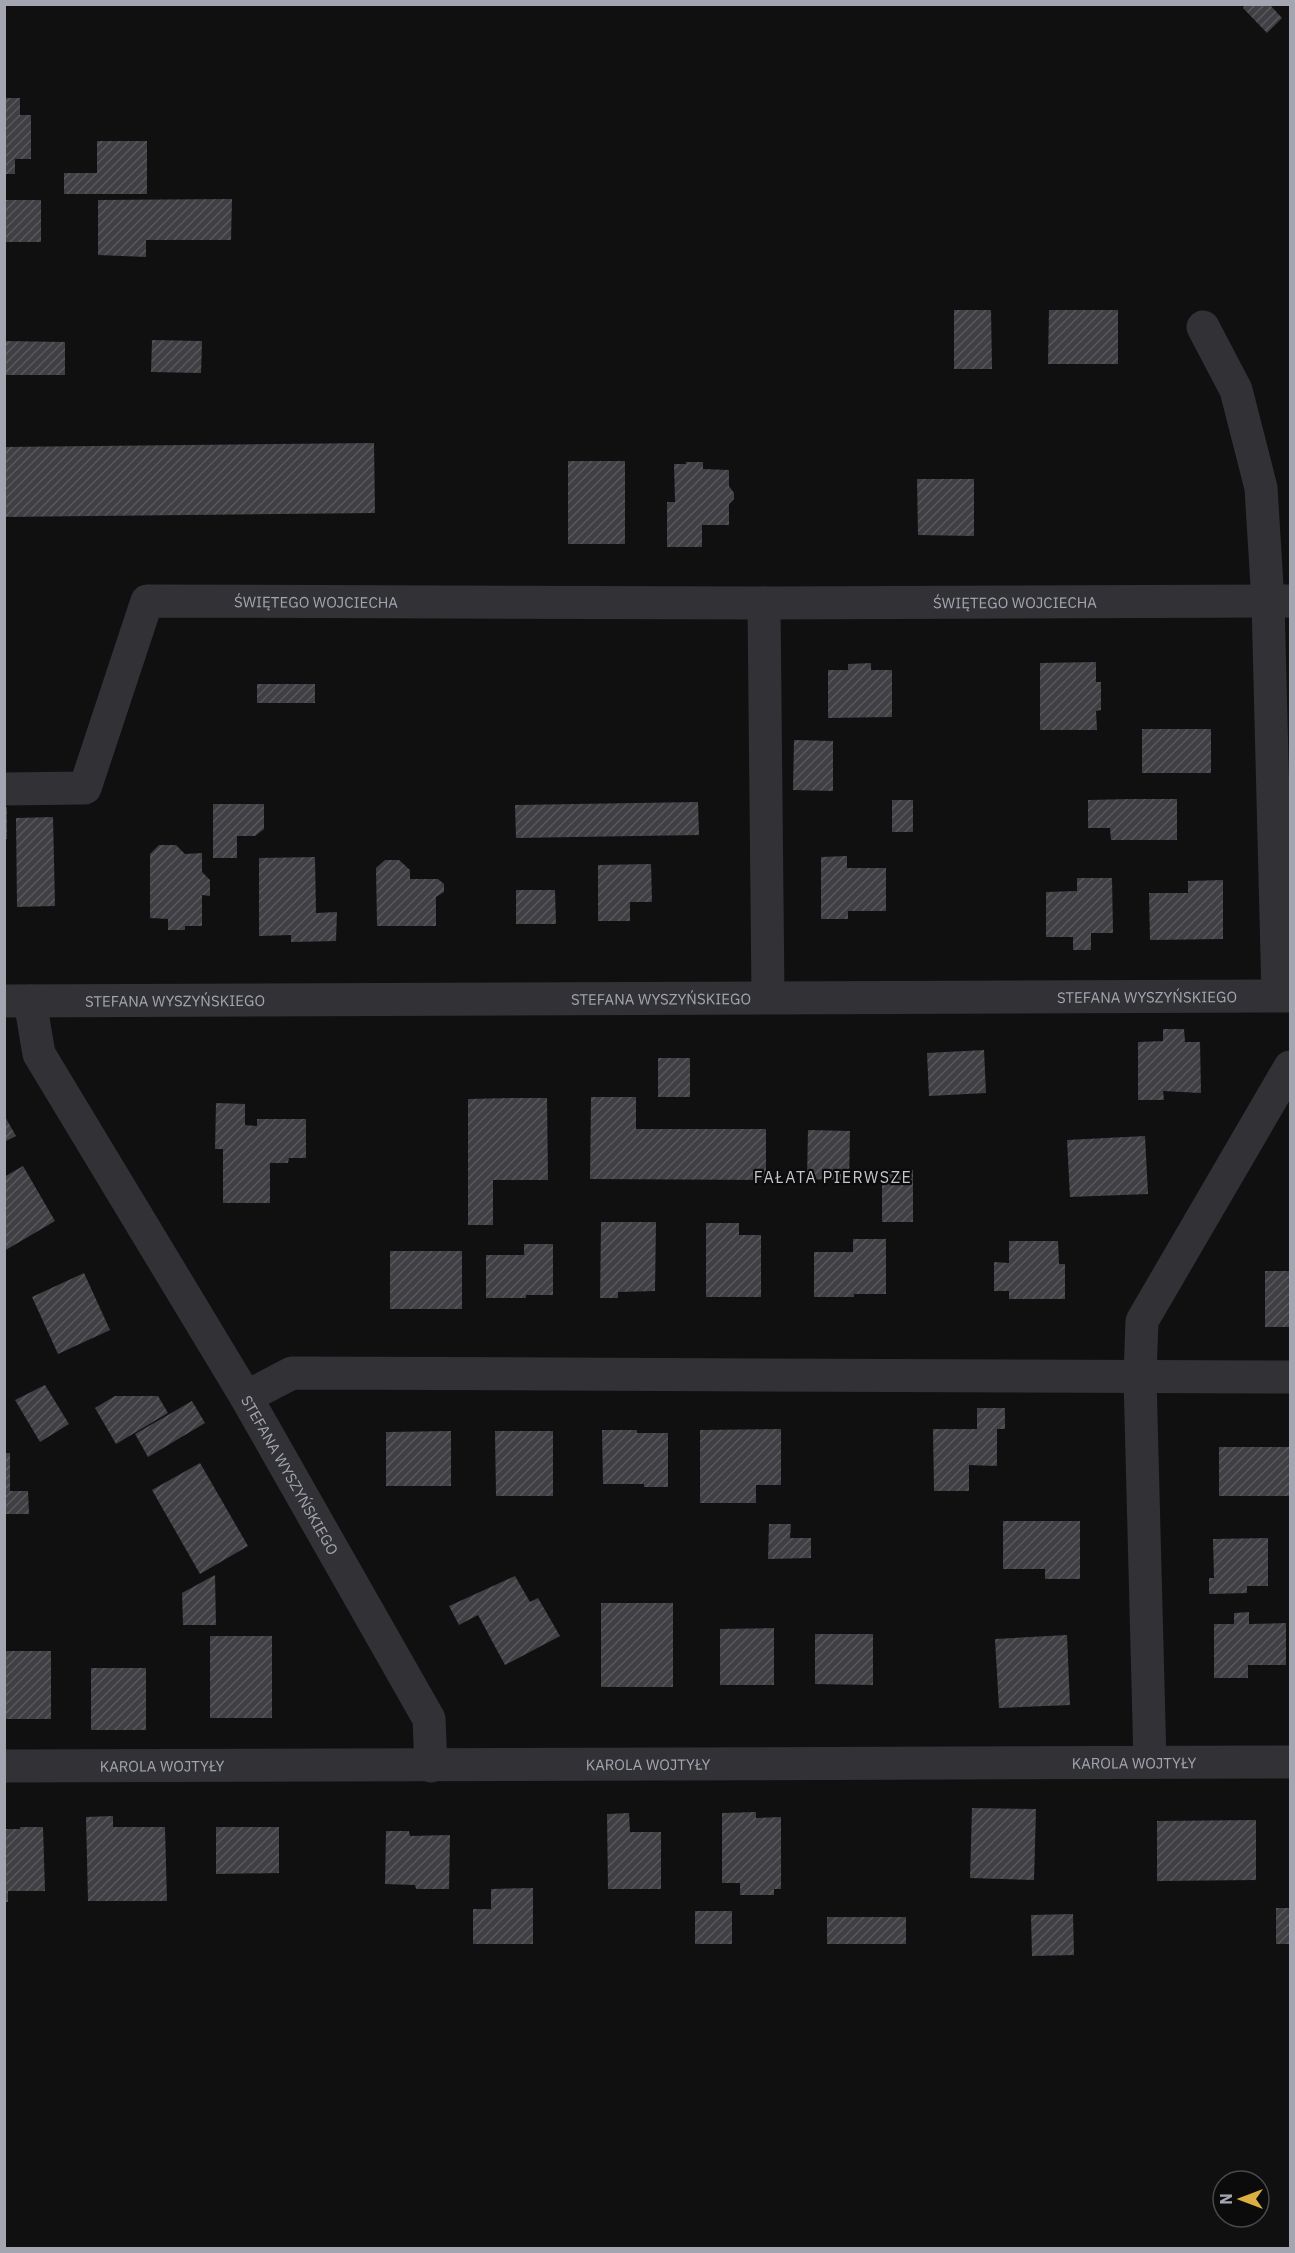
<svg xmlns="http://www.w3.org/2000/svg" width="1295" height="2253" font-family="'IBM Plex Sans',sans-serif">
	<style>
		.building { fill: url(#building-hatch) }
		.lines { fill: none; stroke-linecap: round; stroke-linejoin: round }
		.minor { stroke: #323236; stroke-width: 33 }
		.labels { text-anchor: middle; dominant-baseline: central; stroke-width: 4.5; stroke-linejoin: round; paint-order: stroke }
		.street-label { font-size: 15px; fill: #a3a6b0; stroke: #0c0b0c }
		.neighbourhood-label { font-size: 16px; letter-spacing: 1.5px; fill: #c4c6cd; stroke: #0c0b0c }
	</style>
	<defs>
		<pattern id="building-hatch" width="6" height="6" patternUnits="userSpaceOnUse" patternTransform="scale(1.5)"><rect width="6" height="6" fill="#404044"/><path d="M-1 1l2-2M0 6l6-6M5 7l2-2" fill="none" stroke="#58595c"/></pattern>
	</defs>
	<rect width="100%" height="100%" fill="#101011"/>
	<g class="building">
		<path d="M1246,4H1269L1282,18L1267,33L1243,8Z"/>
		<path d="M4,98H20V115H31V159H15V174H4Z"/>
		<path d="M97,141H147V194H64V173H97Z"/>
		<path d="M232,199L231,240H146V257L98,255V200Z"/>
		<rect x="5" y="200" width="36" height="42"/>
		<path d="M954,310H991L992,369H954Z"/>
		<path d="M1049,310H1118V364H1048Z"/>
		<path d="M152,340L202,341L201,373L151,372Z"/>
		<path d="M4,341L65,342V375H4Z"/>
		<path d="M374,443L375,513L4,517V447Z"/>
		<rect x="568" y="461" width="57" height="83"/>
		<path d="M686,462H703V469L729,470V486L734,493V499L729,504V525H702V547H667V502H675L674,464H686Z"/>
		<path d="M917,479H974V536L918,535Z"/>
		<path d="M1096,662V682H1101V710L1096,711L1097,730H1040V663Z"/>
		<path d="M871,663V670H892V717L828,718V670H848V664Z"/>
		<rect x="257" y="684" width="58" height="19"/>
		<rect x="1142" y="729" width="69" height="44"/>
		<path d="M794,740L833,741V791L793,790Z"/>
		<path d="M1131,799H1177V840H1111L1110,828H1088V800Z"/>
		<rect x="892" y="800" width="21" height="32"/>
		<path d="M698,802L699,835L516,838L515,805Z"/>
		<path d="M213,804H264V829L255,836H237V858H213Z"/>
		<rect x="4" y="807" width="3" height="32"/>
		<path d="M53,817L55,906L17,907L16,818Z"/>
		<path d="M159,845H176L185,854L202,853V872L210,880V896L202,895V926H185V930H168V919L150,918V854Z"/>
		<path d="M847,856V868H886V911H848V919H821V857Z"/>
		<path d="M315,857L316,913L337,912L336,941L291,942V935L259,936V858Z"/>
		<path d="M385,860H399L410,870V879H438L444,884V892L436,897V926H377L376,868Z"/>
		<path d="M651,864L652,902H630V921H598V865Z"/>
		<path d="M1077,878H1112L1113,933H1091V950H1073V937H1046V892L1077,891Z"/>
		<path d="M1223,880V939L1150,940L1149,893H1188V881Z"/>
		<path d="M516,890H555L556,924H516Z"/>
		<path d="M1163,1029H1184L1185,1042H1200L1201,1093L1163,1091L1164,1100H1138V1042L1163,1041Z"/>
		<path d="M984,1050L986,1093L929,1096L927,1053Z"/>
		<rect x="658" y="1058" width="32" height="39"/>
		<path d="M591,1097H636V1129H766V1180L590,1179Z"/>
		<path d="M513,1098H547L548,1180H493V1225H468V1099Z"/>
		<path d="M216,1103L245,1104V1125L257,1126V1119H306V1158H289L288,1163H270V1203H223V1149H215Z"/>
		<path d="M4,1115L16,1136L4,1142Z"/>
		<path d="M808,1130L850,1131L849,1180L807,1179Z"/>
		<path d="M1145,1136L1148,1194L1070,1197L1067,1140Z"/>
		<path d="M23,1166L55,1221L4,1251V1177Z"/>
		<rect x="882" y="1170" width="31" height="52"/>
		<path d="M601,1222H656L655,1291L618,1292V1298H600Z"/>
		<path d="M706,1223H739V1235H761V1297H706Z"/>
		<path d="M853,1239H886V1294H854V1297H814V1252H853Z"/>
		<path d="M1009,1241H1058L1059,1264H1065V1299H1009V1291H994V1262L1009,1263Z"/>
		<path d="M524,1244H553V1295H526V1298H486V1255H524Z"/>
		<rect x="390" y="1251" width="72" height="58"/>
		<rect x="1265" y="1271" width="25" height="56"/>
		<path d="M84,1273L110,1330L58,1354L32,1297Z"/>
		<path d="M45,1385L69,1424L40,1442L15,1400Z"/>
		<path d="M115,1396H158L168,1413L116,1444L95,1408Z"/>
		<path d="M192,1401L205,1423L148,1457L135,1434Z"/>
		<path d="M977,1408H1005V1429H997V1466L969,1465V1491H934L933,1429H977Z"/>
		<path d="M781,1429V1485H756V1503H700V1430Z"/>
		<path d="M602,1430H637V1433H668V1487H644V1484H603Z"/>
		<path d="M451,1431V1486H386V1432Z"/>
		<path d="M495,1431H553V1496H496Z"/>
		<rect x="1219" y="1447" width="71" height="49"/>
		<path d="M4,1453H10V1491H28L29,1514H4Z"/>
		<path d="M200,1463L248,1546L200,1574L152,1490Z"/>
		<path d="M1003,1521H1080V1579H1045V1569H1003Z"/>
		<path d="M769,1524H791L790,1538H811V1558L768,1559Z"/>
		<path d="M1268,1538V1586H1247V1593L1209,1594V1578H1214L1213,1539Z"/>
		<path d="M215,1575L216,1625H183L182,1593Z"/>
		<path d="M515,1576L530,1602L538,1598L560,1636L505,1665L478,1615L459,1625L449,1606Z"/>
		<rect x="601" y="1603" width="72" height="84"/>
		<path d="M1249,1612V1624L1286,1623V1665H1248V1678H1214V1624H1234V1613Z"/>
		<path d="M774,1628V1685H720V1629Z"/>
		<path d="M815,1634H873V1685L815,1684Z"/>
		<path d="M1067,1635L1070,1705L999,1708L995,1639Z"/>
		<rect x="210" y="1636" width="62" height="82"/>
		<rect x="4" y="1651" width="47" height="68"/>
		<rect x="91" y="1668" width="55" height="62"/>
		<path d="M972,1808L1036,1809L1034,1880L970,1878Z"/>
		<path d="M756,1812V1818L781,1817V1889H774V1895H740V1883H722V1813Z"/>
		<path d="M629,1813L630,1832H661V1889H608L607,1814Z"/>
		<path d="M113,1816V1827H165L167,1901H88L86,1817Z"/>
		<path d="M1256,1820V1880L1157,1881V1821Z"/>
		<path d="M20,1827H43L45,1891H8V1902H4V1829H20Z"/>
		<path d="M216,1827H279V1873L216,1874Z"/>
		<path d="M386,1831H409L410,1836L450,1835L449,1889H416L415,1885L385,1884Z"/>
		<path d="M533,1888V1944H473V1909H491V1889Z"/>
		<rect x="1276" y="1908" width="14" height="36"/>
		<rect x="695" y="1911" width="37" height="33"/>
		<path d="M1073,1914L1074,1955L1032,1956L1031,1915Z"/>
		<rect x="827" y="1917" width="79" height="27"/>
	</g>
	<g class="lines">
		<g class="minor">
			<path d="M1203,327L1236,390L1261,488L1268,602L1278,995"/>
			<path d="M764,603L768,997"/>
			<path id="s1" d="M4,789L85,788L147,601L764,603L1290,601"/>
			<path id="s2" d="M4,1001L1290,996"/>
			<path id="s3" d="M30,1001L39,1054L246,1397L429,1719L431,1766"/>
			<path d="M246,1397L292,1373L1290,1377"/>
			<path d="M1150,1762L1140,1377L1142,1321L1290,1067"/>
			<path id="s4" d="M4,1766L1290,1762"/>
		</g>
	</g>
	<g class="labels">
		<g class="street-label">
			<text stroke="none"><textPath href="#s1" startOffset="447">ŚWIĘTEGO WOJCIECHA</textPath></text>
			<text stroke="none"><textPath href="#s1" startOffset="1146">ŚWIĘTEGO WOJCIECHA</textPath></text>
			<text stroke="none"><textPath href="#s2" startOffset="1143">STEFANA WYSZYŃSKIEGO</textPath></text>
			<text stroke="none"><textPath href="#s2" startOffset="657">STEFANA WYSZYŃSKIEGO</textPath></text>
			<text stroke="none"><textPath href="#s2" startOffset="171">STEFANA WYSZYŃSKIEGO</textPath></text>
			<text stroke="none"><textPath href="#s3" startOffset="544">STEFANA WYSZYŃSKIEGO</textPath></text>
			<text stroke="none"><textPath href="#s4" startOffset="1130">KAROLA WOJTYŁY</textPath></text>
			<text stroke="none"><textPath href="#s4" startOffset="644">KAROLA WOJTYŁY</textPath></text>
			<text stroke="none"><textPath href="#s4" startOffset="158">KAROLA WOJTYŁY</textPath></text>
		</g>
		<g class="neighbourhood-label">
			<text x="833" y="1177">FAŁATA PIERWSZE</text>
		</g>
	</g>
	<rect width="1295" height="2253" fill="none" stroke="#a3a6b0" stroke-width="12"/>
	<g transform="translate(1241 2199) rotate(270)"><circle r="28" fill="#0c0b0c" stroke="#48494e" stroke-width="1.5"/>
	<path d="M0-4.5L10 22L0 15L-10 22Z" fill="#d9b041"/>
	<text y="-9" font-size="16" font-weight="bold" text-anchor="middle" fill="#a3a6b0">N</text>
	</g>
</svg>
